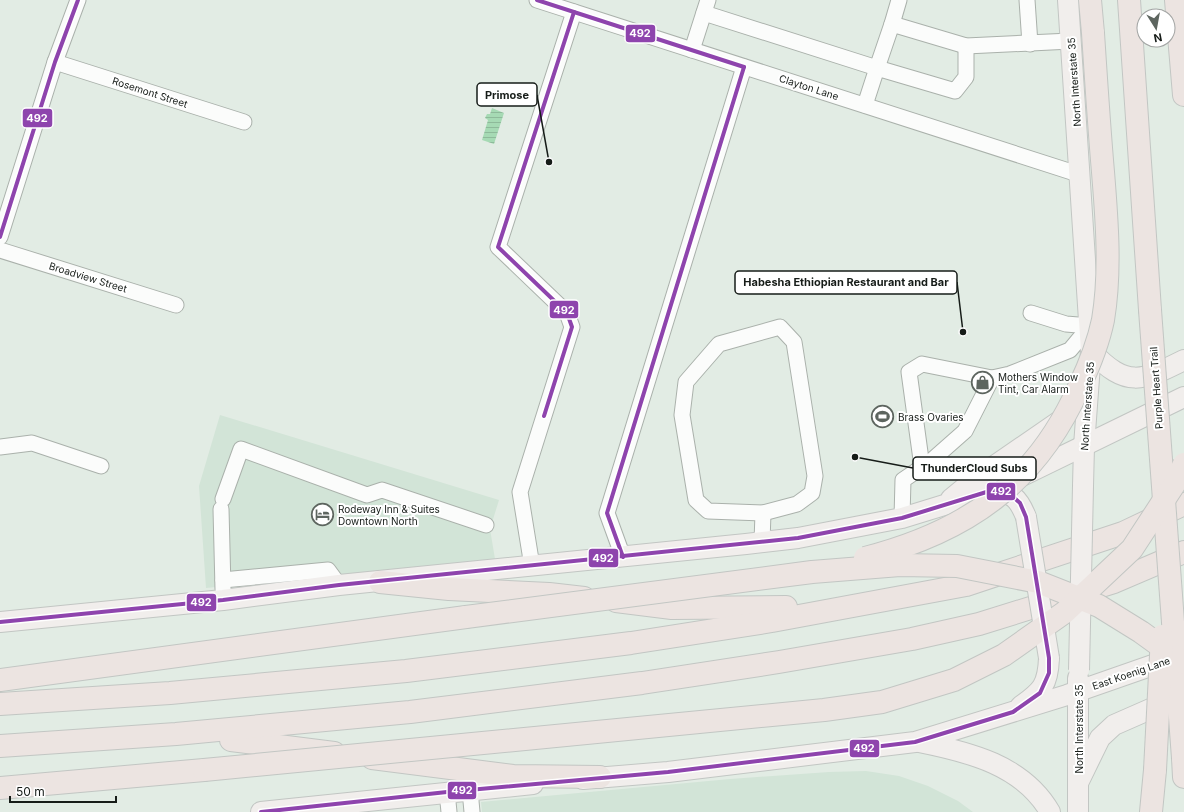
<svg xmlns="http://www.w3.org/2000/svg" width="1184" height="812" font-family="Inter,sans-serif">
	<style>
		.built { fill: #d2e4d7 }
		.water { fill: url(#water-rules) }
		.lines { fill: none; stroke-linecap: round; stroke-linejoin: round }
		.minor-casing { stroke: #aab1ab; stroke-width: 17 }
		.major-casing { stroke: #c2c6c3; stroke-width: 22 }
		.highway-casing { stroke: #c2c6c3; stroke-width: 24 }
		.minor { stroke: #fbfcfb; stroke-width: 15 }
		.major { stroke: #f1eeec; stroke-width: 20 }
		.highway { stroke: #ece4e1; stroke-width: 22 }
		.major-bridge-casing { stroke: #c2c6c3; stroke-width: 22; stroke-linecap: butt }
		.highway-bridge-casing { stroke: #c2c6c3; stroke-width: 24; stroke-linecap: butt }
		.major-bridge { stroke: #f1eeec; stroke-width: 20 }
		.highway-bridge { stroke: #ece4e1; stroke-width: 22 }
		.bus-1-casing { stroke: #fff; stroke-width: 7 }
		.bus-1 { stroke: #8e44ad; stroke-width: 4 }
		.labels { text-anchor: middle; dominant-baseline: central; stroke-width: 4; stroke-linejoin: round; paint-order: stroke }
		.street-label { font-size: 10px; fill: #161c18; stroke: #fff }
		.poi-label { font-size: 10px; fill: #161c18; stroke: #fff; text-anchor: start }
		.leader { fill: none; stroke: #161c18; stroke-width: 1.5 }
		.callout-dot { fill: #161c18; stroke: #fff; stroke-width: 1.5 }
		.callout { fill: #fff; stroke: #161c18; stroke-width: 1.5 }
		.callout-label { font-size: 11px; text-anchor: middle; font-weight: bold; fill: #161c18 }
		.line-badge { stroke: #fff; stroke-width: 1.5 }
		.badge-label { font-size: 11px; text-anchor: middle; font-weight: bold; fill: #fff }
	</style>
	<defs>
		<pattern id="water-rules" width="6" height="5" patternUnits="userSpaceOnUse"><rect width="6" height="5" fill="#a6dab4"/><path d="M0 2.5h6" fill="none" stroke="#8eba9a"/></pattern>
	</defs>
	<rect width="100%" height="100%" fill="#e2ece4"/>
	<g class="built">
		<path d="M220,415L499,500L490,529L495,559L206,588L199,486Z"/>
		<path d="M866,771L899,776L928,786L958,801L973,812H482L481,802L730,779L829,772Z"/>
	</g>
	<path class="water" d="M492,108L504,113L494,144L482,140L488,120L485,118L487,114H490Z"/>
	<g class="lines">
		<defs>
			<g id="minor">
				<path d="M537,0L1081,175"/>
				<path d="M1027,0L1030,44"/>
				<path d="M704,13L877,68L892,24L966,46L1071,41"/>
				<path d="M892,24L899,0"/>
				<path d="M692,50L708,0"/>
				<path d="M55,62L244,122"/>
				<path d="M865,105L877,68L955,91L966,77V46"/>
				<path d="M0,237L55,62L78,0"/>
				<path d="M0,250L176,305"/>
				<path d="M1031,313L1066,324L1090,326"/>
				<path d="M780,327L794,342L815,476L812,493L797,504L763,513L708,511L696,500L682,415L686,382L719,344Z"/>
				<path d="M0,447L32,443L101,466"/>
				<path d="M922,467L909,372L922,364L992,378"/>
				<path d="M223,499L241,449L367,495L382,490L486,525"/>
				<path d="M221,509L223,589"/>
				<path d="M902,518L903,480L931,461L965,431L992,378L1010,374L1070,350L1090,326"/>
				<path d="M762,542L763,513"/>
				<path d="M623,557L607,513L744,67"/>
				<path d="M532,566L520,492L572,327L567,313L498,247L574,12"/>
				<path d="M223,580L328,570L339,585"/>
				<path d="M470,790L472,812"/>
				<path d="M447,792L449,812"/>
			</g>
			<g id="major">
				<path d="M1068,0L1091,351L1084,446L1083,486"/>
				<path d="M1091,351C1127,389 1142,381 1184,360"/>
				<path d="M993,490C1013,494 1018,497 1026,517"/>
				<path d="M951,499L974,480L1064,418"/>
				<path d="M0,622L223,600L339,585L746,544L798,538L902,518L993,490L1184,397"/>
				<path d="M1021,706C1042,691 1048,685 1049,658"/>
				<path d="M919,742C969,752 1023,765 1050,812"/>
				<path d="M583,779L668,772L915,742L1067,695L1176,657"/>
				<path d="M1079,781L1100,738L1114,725L1171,700"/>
				<path d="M261,812L533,784"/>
				<path d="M1078,812V678"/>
			</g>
			<g id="highway">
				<path d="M1090,0L1093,33"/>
				<path d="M1129,0L1150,310"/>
				<path d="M1176,0L1184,95"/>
				<path d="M380,582L449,589L549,594L584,598"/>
				<path d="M616,601L672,608L786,607"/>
				<path d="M0,680L466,617"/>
				<path d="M0,704L170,693L406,671L631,643L772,621L966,585L1123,533L1184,504"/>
				<path d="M231,740L334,753"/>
				<path d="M0,746L176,734L410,712L642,683L779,662L912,639L979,624L1114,582L1184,552"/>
				<path d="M372,758L513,776L600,777"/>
				<path d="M1183,758L1184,777"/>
				<path d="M0,788L204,770"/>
				<path d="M1151,812L1155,770"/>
			</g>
		</defs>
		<use href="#minor" class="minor-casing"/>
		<use href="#major" class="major-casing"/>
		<use href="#highway" class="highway-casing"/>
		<use href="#minor" class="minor"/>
		<use href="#major" class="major"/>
		<use href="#highway" class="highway"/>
		<defs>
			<g id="major-bridge">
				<path d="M1026,517L1049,658"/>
				<path d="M1079,670L1083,486"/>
			</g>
			<g id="highway-bridge">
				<path d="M1150,310L1183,758"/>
				<path d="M865,558C966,532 1036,484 1079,387C1089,366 1098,344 1103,320C1111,272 1107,221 1103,172C1099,126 1096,79 1093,33"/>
				<path d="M466,617L812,572L900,565L957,566L1038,582L1099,606L1141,632L1184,663"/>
				<path d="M204,770L824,710L882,702L954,680L1004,655L1065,612L1132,549L1177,480L1184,464"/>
				<path d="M1155,770L1162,636"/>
			</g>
		</defs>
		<use href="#major-bridge" class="major-bridge-casing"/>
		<use href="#highway-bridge" class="highway-bridge-casing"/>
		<use href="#major-bridge" class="major-bridge"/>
		<use href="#highway-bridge" class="highway-bridge"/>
		<defs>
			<g id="bus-1">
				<path d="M537,0L744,67"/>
				<path d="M0,237L55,62L78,0"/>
				<path d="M544,416L572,327L567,313L498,247L574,12"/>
				<path d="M623,557L607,513L744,67"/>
				<path d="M0,622L223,600L339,585L798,538L902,518L993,490L1009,493L1020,503L1026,517L1049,658V673L1040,693L1013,712L915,742L668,772L447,792L261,812"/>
			</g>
		</defs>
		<use href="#bus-1" class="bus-1-casing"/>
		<use href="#bus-1" class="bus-1"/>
	</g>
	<defs>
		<symbol id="shop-ring" viewBox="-11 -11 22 22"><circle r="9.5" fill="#fff" stroke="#5d655f" stroke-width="1.5"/><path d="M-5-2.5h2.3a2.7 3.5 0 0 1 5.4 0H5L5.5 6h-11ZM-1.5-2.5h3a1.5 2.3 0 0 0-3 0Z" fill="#5d655f"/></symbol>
		<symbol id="stadium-ring" viewBox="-11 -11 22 22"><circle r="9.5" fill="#fff" stroke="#5d655f" stroke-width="1.5"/><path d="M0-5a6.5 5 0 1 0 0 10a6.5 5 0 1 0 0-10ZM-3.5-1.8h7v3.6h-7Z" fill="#5d655f"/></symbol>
		<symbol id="hotel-ring" viewBox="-11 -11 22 22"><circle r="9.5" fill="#fff" stroke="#5d655f" stroke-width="1.5"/><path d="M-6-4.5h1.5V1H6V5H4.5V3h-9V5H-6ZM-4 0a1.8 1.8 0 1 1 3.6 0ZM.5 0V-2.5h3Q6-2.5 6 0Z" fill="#5d655f"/></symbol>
	</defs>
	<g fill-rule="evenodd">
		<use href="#shop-ring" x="970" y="370" width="25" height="25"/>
		<use href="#stadium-ring" x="870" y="404" width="25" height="25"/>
		<use href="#hotel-ring" x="310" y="502" width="25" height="25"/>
	</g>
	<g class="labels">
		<g class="street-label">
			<text transform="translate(1074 82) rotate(-94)">North Interstate 35</text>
			<text transform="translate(809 87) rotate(18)">Clayton Lane</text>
			<text transform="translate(150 92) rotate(18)">Rosemont Street</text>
			<text transform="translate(88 277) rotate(17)">Broadview Street</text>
			<text transform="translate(1156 388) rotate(-94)">Purple Heart Trail</text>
			<text transform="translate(1087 406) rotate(-86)">North Interstate 35</text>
			<text transform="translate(1131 673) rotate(-19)">East Koenig Lane</text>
			<text transform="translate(1079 729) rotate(-90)">North Interstate 35</text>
		</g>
		<g class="poi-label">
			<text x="998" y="377">Mothers Window<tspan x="998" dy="12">Tint, Car Alarm</tspan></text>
			<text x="898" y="417">Brass Ovaries</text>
			<text x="338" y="509">Rodeway Inn &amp; Suites<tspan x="338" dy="12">Downtown North</tspan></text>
		</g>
	</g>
	<path class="leader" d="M549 162L537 95M963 332L957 282M855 457L913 468"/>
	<g class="callout-dot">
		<circle cx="549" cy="162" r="4"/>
		<circle cx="963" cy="332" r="4"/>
		<circle cx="855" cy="457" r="4"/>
	</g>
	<g class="callout">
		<rect x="477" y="83" width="60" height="23" rx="4"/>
		<rect x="735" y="271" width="222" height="23" rx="4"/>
		<rect x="913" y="457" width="123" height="23" rx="4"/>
	</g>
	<g class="callout-label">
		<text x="507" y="99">Primose</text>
		<text x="846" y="286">Habesha Ethiopian Restaurant and Bar</text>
		<text x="974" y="472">ThunderCloud Subs</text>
	</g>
	<g class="line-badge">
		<rect x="625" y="24" width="31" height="19" rx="4" fill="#8e44ad"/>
		<rect x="22" y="108" width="31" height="20" rx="4" fill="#8e44ad"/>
		<rect x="549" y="300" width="30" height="19" rx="4" fill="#8e44ad"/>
		<rect x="986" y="482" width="30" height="19" rx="4" fill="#8e44ad"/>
		<rect x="588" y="548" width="31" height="20" rx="4" fill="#8e44ad"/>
		<rect x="186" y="593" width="31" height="19" rx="4" fill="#8e44ad"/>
		<rect x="849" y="739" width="31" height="19" rx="4" fill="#8e44ad"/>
		<rect x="447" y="781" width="30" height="19" rx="4" fill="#8e44ad"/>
	</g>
	<g class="badge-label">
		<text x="640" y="37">492</text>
		<text x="37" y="122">492</text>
		<text x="564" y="314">492</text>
		<text x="1001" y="495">492</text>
		<text x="603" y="562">492</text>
		<text x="201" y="606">492</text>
		<text x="864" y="752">492</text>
		<text x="462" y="794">492</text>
	</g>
	<g transform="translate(1156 28) rotate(169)"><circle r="19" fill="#ffffff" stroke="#a2a4a3"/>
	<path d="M0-3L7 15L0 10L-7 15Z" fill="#5d655f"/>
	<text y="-6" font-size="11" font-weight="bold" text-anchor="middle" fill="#161c18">N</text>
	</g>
	<path d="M10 796v6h106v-6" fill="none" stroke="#161c18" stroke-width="2"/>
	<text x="16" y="796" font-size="12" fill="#161c18" stroke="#ffffff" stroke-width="3" paint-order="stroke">50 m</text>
</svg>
